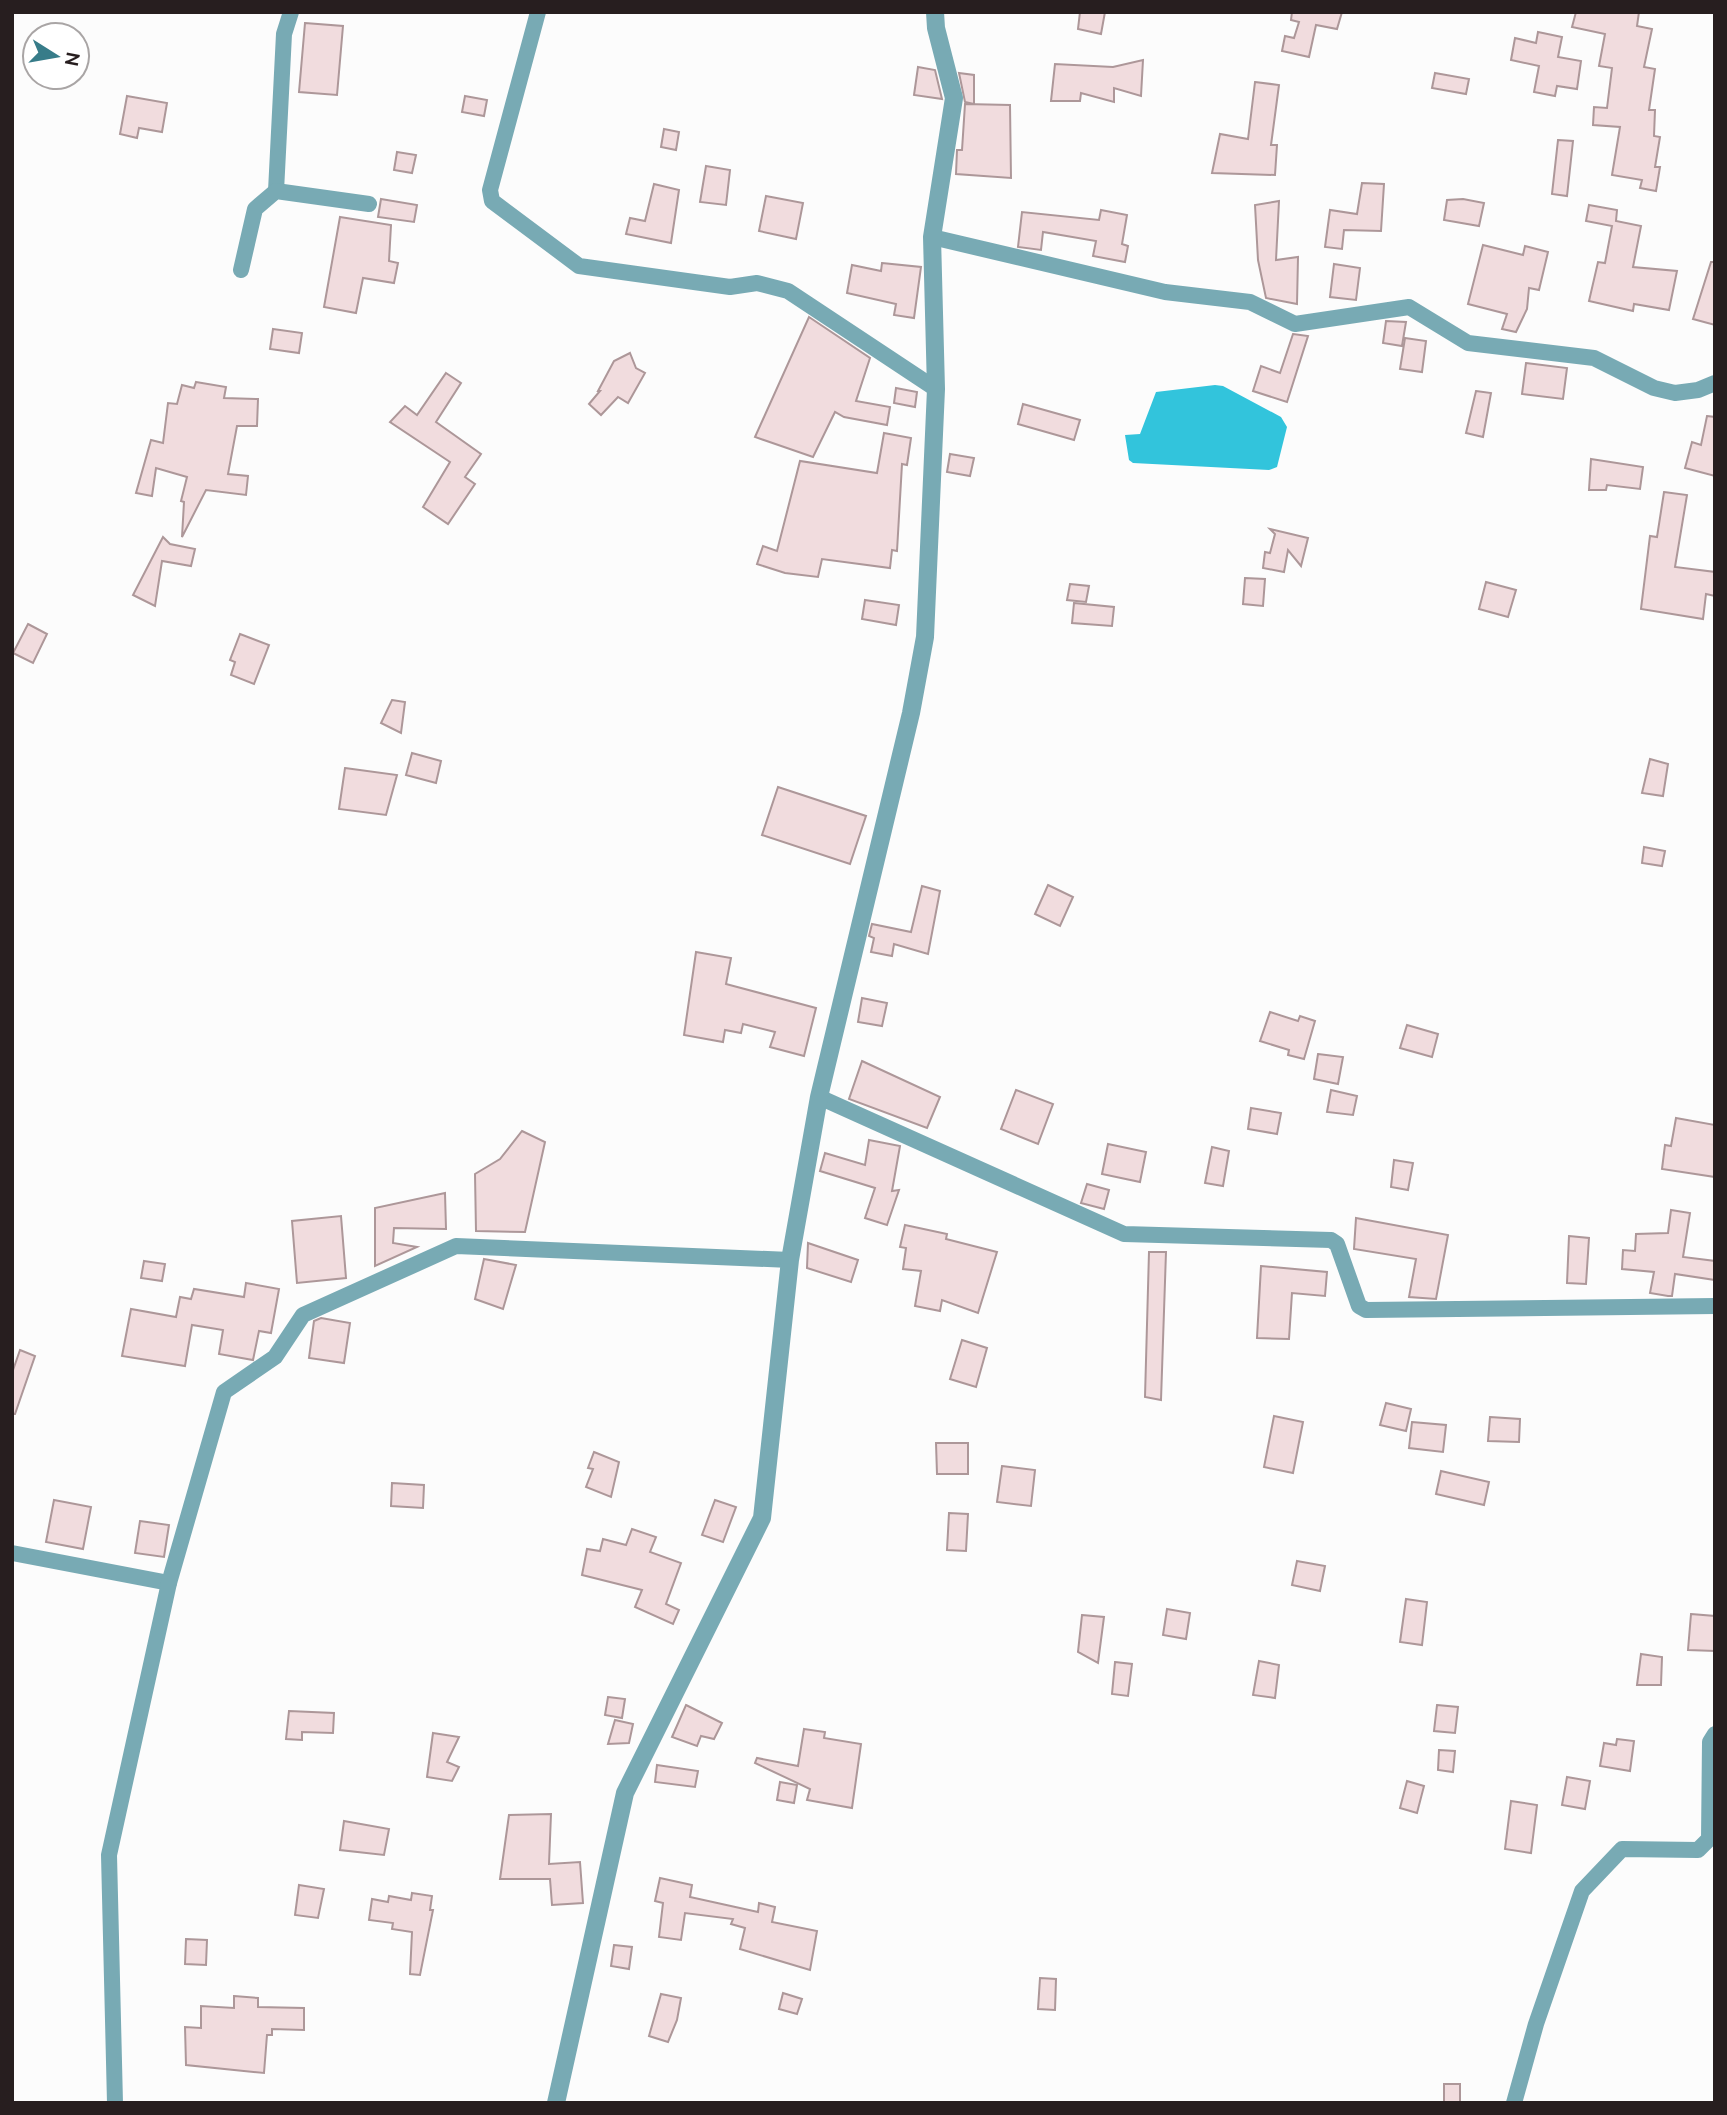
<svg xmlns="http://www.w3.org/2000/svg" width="1727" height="2115" font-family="Ubuntu,sans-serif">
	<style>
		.water { fill: #32c4dc }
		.building { fill: #f1dcde; stroke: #ad9799; stroke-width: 2 }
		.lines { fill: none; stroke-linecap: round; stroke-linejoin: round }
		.minor { stroke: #78aab4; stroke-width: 16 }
		.tertiary { stroke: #78aab4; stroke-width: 18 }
	</style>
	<rect width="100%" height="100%" fill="#fcfcfc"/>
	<path class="water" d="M1215,385L1223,386L1281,417L1287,427L1277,467L1269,470L1133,463L1129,460L1125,435L1140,434L1156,392Z"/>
	<g class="building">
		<path d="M1080,12H1105L1101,34L1078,29Z"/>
		<path d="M1292,12H1342L1337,29L1316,25L1309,57L1282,51L1285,36L1294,38L1299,22L1291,20Z"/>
		<path d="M1576,12H1639L1637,26L1652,29L1644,67L1655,69L1649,110H1655L1654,136L1660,137L1655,167H1660L1656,191L1640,188L1642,180L1612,175L1620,127L1593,125L1594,107L1607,108L1612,68L1599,66L1605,34L1572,27Z"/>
		<path d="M305,23L343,26L337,95L299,92Z"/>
		<path d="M1538,32L1562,37L1558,57L1581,61L1577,89L1557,86L1555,96L1534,92L1539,66L1511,60L1515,38L1536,43Z"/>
		<path d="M1143,60L1141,96L1114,88V102L1081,93L1080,101H1051L1055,64L1113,67Z"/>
		<path d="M918,67L935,70L942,99L914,95Z"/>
		<path d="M959,73L974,75V104L965,102Z"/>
		<path d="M1435,73L1469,79L1466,94L1432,88Z"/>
		<path d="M1255,82L1279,85L1271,145H1277L1275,175L1212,173L1220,134L1248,139Z"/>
		<path d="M127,96L167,103L162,132L139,128L137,138L120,134Z"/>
		<path d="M465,96L487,100L484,116L462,112Z"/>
		<path d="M965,104L1010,105L1011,178L956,174L957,150H962Z"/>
		<path d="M664,129L679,132L676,150L661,147Z"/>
		<path d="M1558,140L1573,141L1567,196L1552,194Z"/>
		<path d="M397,152L416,155L412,173L394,170Z"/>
		<path d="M706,166L730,170L726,205L700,202Z"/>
		<path d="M1362,183L1384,184L1381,231L1344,230L1342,249L1325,247L1330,210L1357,214Z"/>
		<path d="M654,184L679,190L671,243L626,234L630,218L645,221Z"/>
		<path d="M766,196L803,203L796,239L759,231Z"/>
		<path d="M381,199L417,205L414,222L378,217Z"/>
		<path d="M1463,199L1484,203L1479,226L1444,220L1447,200Z"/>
		<path d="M1279,201L1276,260L1298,257L1297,304L1266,298L1258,260L1255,205Z"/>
		<path d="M1589,205L1617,210L1616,221L1641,226L1633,267L1677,271L1669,310L1634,304L1633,311L1589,301L1598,262L1605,263L1612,226L1586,221Z"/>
		<path d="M1101,210L1127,215L1122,244L1128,246L1125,262L1093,256L1096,241L1043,232L1041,250L1018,247L1022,212L1099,220Z"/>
		<path d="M340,217L391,225L389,261L398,263L394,283L363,278L356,313L324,307Z"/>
		<path d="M1483,245L1523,255L1525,246L1548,252L1539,290L1529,288L1527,309L1516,332L1502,329L1507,314L1468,304Z"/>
		<path d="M1711,262H1715V325L1693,319Z"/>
		<path d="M882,263L921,267L914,318L894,315L896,304L847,293L852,265L881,271Z"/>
		<path d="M1334,264L1360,268L1356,300L1330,297Z"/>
		<path d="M809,317L870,358L856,401L890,407L887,425L844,417L835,412L813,457L755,437Z"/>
		<path d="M1386,321L1406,322L1402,346L1383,343Z"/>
		<path d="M273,329L302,333L299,353L270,349Z"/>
		<path d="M1293,334L1308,336L1287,402L1253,391L1261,366L1280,373Z"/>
		<path d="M1405,338L1426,341L1422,372L1400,369Z"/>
		<path d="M630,353L636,368L645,373L628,403L618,397L601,415L589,404L600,391H598L614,361Z"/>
		<path d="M1526,363L1567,368L1563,399L1522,394Z"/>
		<path d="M446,373L461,383L436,422L481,454L465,477L475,484L448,524L423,507L450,462L390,422L405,406L417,415Z"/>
		<path d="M196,382L226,387L224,398L258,399L257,426H237L228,474L248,476L246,495L206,490L182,537L184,502L181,501L187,477L156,468L152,496L136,493L151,440L163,443L168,403L177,404L182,385L194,388Z"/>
		<path d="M896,388L917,392L915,407L894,403Z"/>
		<path d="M1476,391L1491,393L1483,437L1466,433Z"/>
		<path d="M1023,404L1080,420L1074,440L1018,424Z"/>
		<path d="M1707,416L1715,417V476L1685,468L1692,442L1701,445Z"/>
		<path d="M884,433L911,438L907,465L902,464L897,551L892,550L890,568L822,559L818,577L785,573L757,564L763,546L777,551L800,461L877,473Z"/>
		<path d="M950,454L974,458L970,476L947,472Z"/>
		<path d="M1591,459L1643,467L1640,489L1607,485L1606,490H1589Z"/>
		<path d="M1664,492L1687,495L1675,567L1715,572V596L1706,594L1703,619L1641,609L1650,536L1657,537Z"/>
		<path d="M1270,529L1308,538L1301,566L1288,550L1284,572L1263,568L1265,552L1270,553L1275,534Z"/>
		<path d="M163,537L170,544L195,549L191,566L162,561L155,606L133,595Z"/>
		<path d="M1245,578L1265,579L1263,606L1243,604Z"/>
		<path d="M1486,582L1516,590L1508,617L1479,609Z"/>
		<path d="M1070,584L1089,586L1086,602L1067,600Z"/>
		<path d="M865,600L899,605L896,625L862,619Z"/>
		<path d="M1074,603L1114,607L1112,626L1072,623Z"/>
		<path d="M28,624L47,634L33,663L13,653Z"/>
		<path d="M240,634L269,645L254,684L231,675L235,662L230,660Z"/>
		<path d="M392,700L405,702L401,733L381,723Z"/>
		<path d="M412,753L441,761L436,783L406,775Z"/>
		<path d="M1650,759L1668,764L1663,796L1642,793Z"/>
		<path d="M345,768L397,775L386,815L339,809Z"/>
		<path d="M778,787L866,816L850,864L762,835Z"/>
		<path d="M1644,847L1665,851L1662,866L1642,863Z"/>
		<path d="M1048,885L1073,897L1060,926L1035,914Z"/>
		<path d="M922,886L940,891L928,954L894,944L892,956L871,952L874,938L869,936L872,924L911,932Z"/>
		<path d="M696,952L731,958L726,984L816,1008L804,1056L770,1047L775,1032L743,1024L741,1033L725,1030L723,1042L684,1035Z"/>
		<path d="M862,998L887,1003L882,1026L858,1022Z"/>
		<path d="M1270,1012L1298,1021L1300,1016L1315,1021L1304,1059L1288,1055L1289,1050L1260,1041Z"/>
		<path d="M1407,1025L1438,1034L1432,1057L1400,1048Z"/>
		<path d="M1318,1054L1343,1057L1338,1084L1314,1079Z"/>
		<path d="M862,1061L940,1097L927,1128L849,1099Z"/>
		<path d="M1016,1090L1053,1104L1038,1144L1001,1129Z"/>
		<path d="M1331,1090L1357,1096L1353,1115L1327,1112Z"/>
		<path d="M1251,1108L1281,1113L1277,1134L1248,1129Z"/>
		<path d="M1676,1118L1715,1125V1177L1662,1169L1665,1145L1671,1146Z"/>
		<path d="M522,1131L545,1142L525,1232L476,1231L475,1174L500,1159Z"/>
		<path d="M869,1140L900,1146L892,1191L899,1190L887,1225L865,1218L875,1188L820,1171L825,1153L865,1165Z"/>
		<path d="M1108,1144L1146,1152L1140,1182L1102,1174Z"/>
		<path d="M1212,1147L1229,1151L1223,1186L1205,1183Z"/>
		<path d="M1394,1160L1413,1163L1408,1190L1391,1187Z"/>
		<path d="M1087,1184L1109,1190L1104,1209L1081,1203Z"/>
		<path d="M445,1193L446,1229L394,1228L393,1243L417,1247L375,1266V1208Z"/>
		<path d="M1671,1210L1690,1213L1683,1257L1715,1261V1280L1675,1274L1672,1296H1668L1650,1293L1654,1272L1622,1269L1623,1250L1635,1251L1636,1234L1668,1233Z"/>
		<path d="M341,1216L346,1278L297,1283L292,1221Z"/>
		<path d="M1356,1218L1448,1235L1436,1299L1409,1297L1416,1259L1354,1249Z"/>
		<path d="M905,1225L947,1234L946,1239L997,1252L978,1313L942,1300L940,1311L915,1306L921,1271L903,1269L906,1248L900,1247Z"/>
		<path d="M1569,1236L1589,1238L1586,1284L1567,1283Z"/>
		<path d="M808,1243L858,1260L851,1282L807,1268Z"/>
		<path d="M1149,1252H1166L1161,1400L1145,1397Z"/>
		<path d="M484,1259L516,1265L503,1309L475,1299Z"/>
		<path d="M144,1261L165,1264L162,1281L141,1278Z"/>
		<path d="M1261,1266L1327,1272L1325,1296L1292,1293L1289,1339L1257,1338Z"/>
		<path d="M246,1283L279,1289L271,1333L259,1331L253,1360L219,1354L223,1330L192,1325L185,1366L122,1356L131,1309L176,1317L180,1297L191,1299L194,1289L244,1297Z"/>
		<path d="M321,1318L350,1323L344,1363L309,1358L314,1321Z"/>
		<path d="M962,1340L987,1348L976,1387L950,1379Z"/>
		<path d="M20,1350L35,1356L15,1414H12V1373Z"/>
		<path d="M1386,1403L1411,1409L1406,1431L1380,1425Z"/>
		<path d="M1274,1416L1303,1422L1293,1473L1264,1467Z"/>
		<path d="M1490,1417L1520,1419L1519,1442L1488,1441Z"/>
		<path d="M1412,1422L1446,1425L1443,1452L1409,1448Z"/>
		<path d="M936,1443H968V1474H937Z"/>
		<path d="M594,1452L619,1462L611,1497L586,1487L593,1469L588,1468Z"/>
		<path d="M1002,1466L1035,1470L1031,1506L997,1502Z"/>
		<path d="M1441,1471L1489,1482L1484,1505L1436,1494Z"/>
		<path d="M392,1483L424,1485L423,1508L391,1506Z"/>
		<path d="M54,1500L91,1507L83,1549L46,1542Z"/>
		<path d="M715,1500L736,1507L723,1542L702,1535Z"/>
		<path d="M949,1513L968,1514L966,1551L947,1550Z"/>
		<path d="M140,1521L169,1525L164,1557L135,1553Z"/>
		<path d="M632,1529L656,1537L650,1552L681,1563L666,1604L679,1610L673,1624L635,1607L642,1590L582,1575L587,1549L600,1551L603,1539L626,1545Z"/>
		<path d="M1297,1561L1325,1566L1320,1591L1292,1585Z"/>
		<path d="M1406,1599L1427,1602L1422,1645L1400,1642Z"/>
		<path d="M1167,1609L1190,1613L1186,1639L1163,1635Z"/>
		<path d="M1691,1614L1715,1616V1651L1688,1650Z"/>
		<path d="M1082,1615L1104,1617L1098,1663L1078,1652Z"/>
		<path d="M1641,1654L1662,1657L1661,1685H1637Z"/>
		<path d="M1259,1661L1279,1665L1275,1698L1253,1695Z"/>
		<path d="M1115,1662L1132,1664L1128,1696L1112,1694Z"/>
		<path d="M608,1697L625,1699L622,1718L605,1715Z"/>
		<path d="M686,1705L722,1723L714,1739L701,1736L697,1746L672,1737Z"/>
		<path d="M1437,1705L1458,1707L1455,1733L1434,1731Z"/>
		<path d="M289,1711L334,1713L333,1733L302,1732V1740L286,1739Z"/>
		<path d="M615,1720L633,1724L629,1743L608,1744Z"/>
		<path d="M804,1729L825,1732L824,1738L861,1744L852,1808L807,1800L810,1789L755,1763L757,1758L798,1766Z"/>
		<path d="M433,1733L459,1737L447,1762L459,1767L452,1781L427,1777Z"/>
		<path d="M1617,1739L1634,1741L1630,1771L1600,1766L1604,1743L1616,1745Z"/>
		<path d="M1439,1750L1455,1751L1453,1772L1438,1770Z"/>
		<path d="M657,1765L698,1771L695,1787L655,1782Z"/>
		<path d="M1567,1777L1590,1781L1585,1809L1562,1805Z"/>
		<path d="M1407,1781L1424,1786L1417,1813L1400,1808Z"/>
		<path d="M780,1782L797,1785L794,1803L777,1800Z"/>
		<path d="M1511,1801L1537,1805L1531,1853L1505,1849Z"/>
		<path d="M551,1814L549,1864L580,1862L583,1903L552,1905L550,1879H500L509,1815Z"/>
		<path d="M344,1821L389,1829L384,1855L340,1850Z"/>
		<path d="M660,1878L692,1885L690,1897L758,1912L759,1903L775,1907L772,1922L817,1931L810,1970L740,1949L745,1928L731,1924L733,1919L685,1913L681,1940L659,1937L663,1903L655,1901Z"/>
		<path d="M299,1885L324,1889L318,1918L295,1915Z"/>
		<path d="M412,1893L432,1896L430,1910H433L420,1975L410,1974L412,1932L392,1929L393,1923L369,1920L372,1899L388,1902L389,1896L411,1900Z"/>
		<path d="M186,1939L207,1940L206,1965L185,1964Z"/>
		<path d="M614,1945L632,1947L629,1969L611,1966Z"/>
		<path d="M1040,1978L1056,1979L1055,2010L1038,2009Z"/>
		<path d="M783,1993L802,1999L797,2014L779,2009Z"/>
		<path d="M661,1994L681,1998L677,2020L668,2042L649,2036Z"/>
		<path d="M234,1996L258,1998V2007L304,2008V2030L272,2029V2035H267L264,2073L186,2065L185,2027L201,2028V2006L234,2008Z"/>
		<rect x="1444" y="2084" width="16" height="19"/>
	</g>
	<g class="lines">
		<g class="minor">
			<path d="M538,12L490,190L492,201L579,266L730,287L757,283L788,291L936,389"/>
			<path d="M276,191L284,34L291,12"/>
			<path d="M932,237L1165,292L1250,302L1295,324L1409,307L1468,343L1594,358L1654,388L1675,393L1698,390L1715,383"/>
			<path d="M241,270L255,209L276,191L369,204"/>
			<path d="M819,1097L1124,1234L1331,1240L1337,1244L1359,1306L1366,1310L1715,1306"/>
			<path d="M12,1553L169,1583"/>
			<path d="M115,2103L109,1855L169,1583L224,1392L275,1357L303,1315L456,1246L790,1260"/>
			<path d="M1514,2103L1536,2024L1582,1891L1622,1849L1698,1850L1709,1839L1710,1742L1715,1734"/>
		</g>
		<path class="tertiary" d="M556,2103L625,1793L762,1518L790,1260L819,1097L911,713L925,637L936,389L932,237L954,98L936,28L935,12"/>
	</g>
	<rect width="1727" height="2115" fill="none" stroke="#271e1f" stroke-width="28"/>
	<g transform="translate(56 56) rotate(101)"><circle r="33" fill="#ffffff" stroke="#a9a5a5" stroke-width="2"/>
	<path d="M0-5L12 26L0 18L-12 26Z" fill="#377c89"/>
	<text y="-10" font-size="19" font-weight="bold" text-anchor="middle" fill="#271e1f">N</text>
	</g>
</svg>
